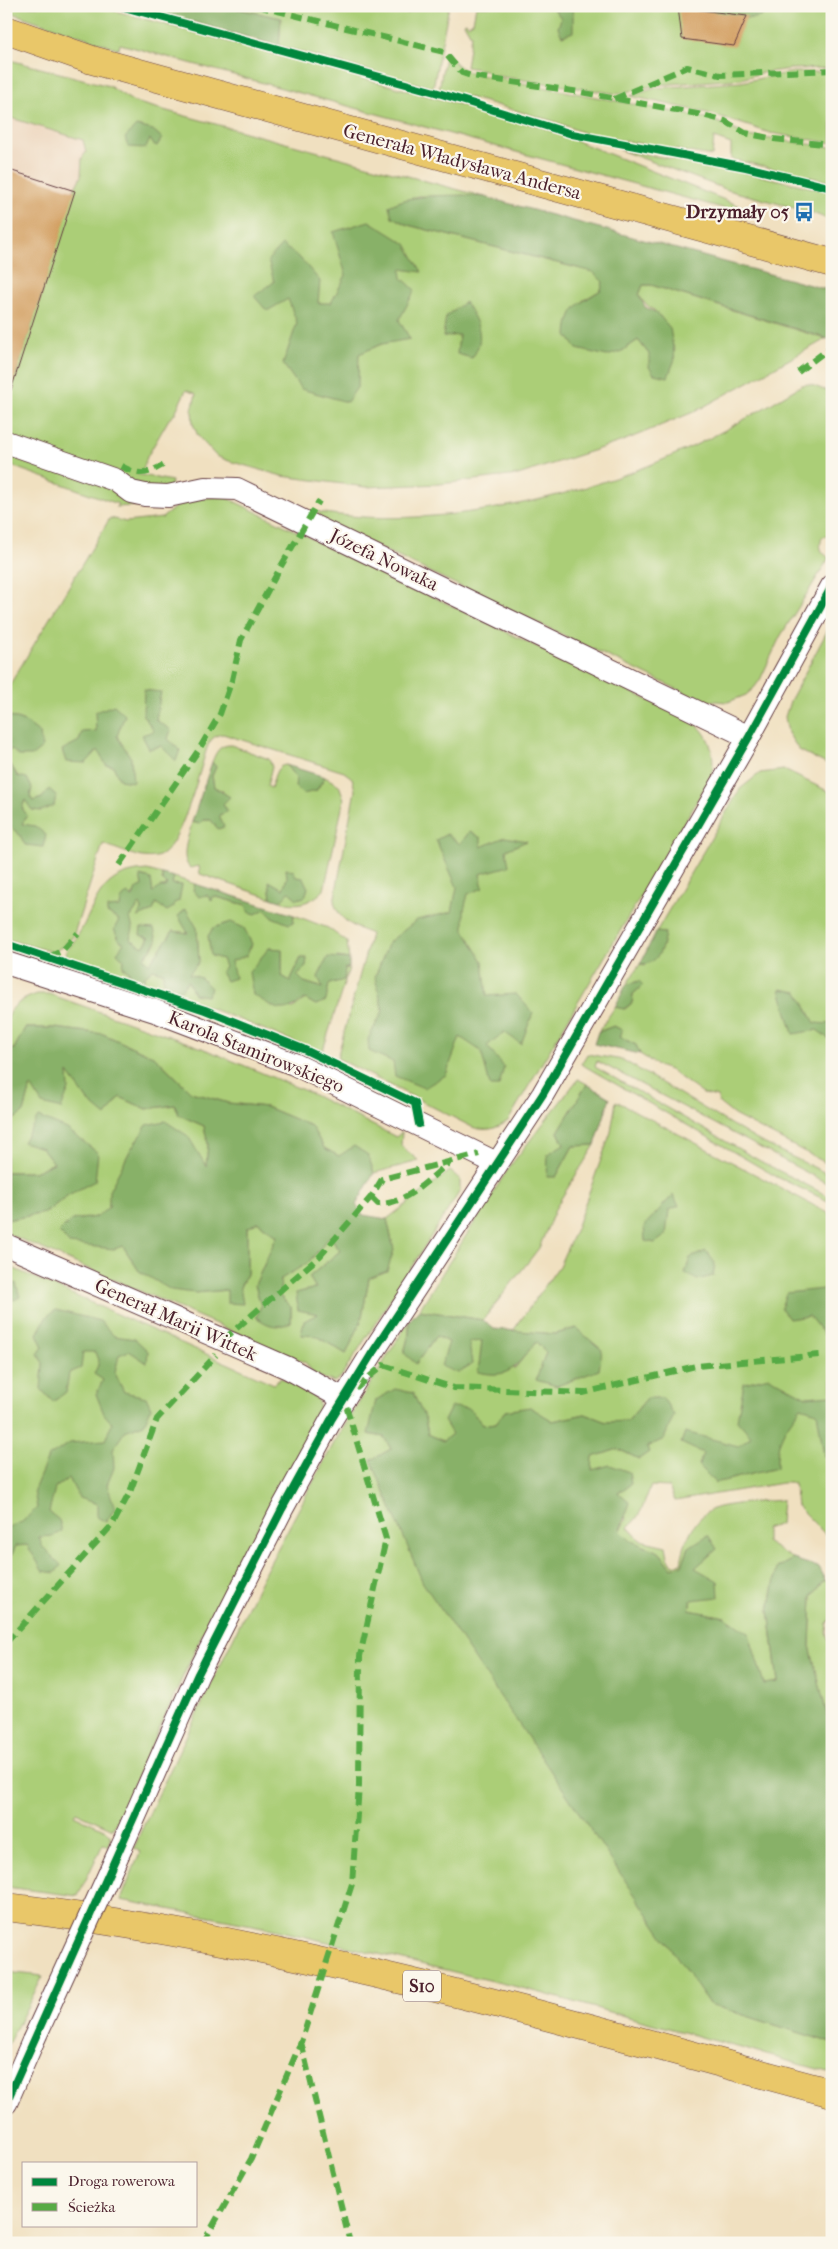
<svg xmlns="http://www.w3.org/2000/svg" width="838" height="2249" font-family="'IM FELL French Canon',serif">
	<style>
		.built { fill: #ebd2b8 }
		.green { fill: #abce77; stroke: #7a7651 }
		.forest { fill: #88b168; stroke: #69684a }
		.building { fill: #d19c5d }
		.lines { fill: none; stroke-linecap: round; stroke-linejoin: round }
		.minor-casing { stroke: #633c41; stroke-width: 24 }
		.major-casing { stroke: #633c41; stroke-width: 29 }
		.highway-casing { stroke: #633c41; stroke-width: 29 }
		.minor { stroke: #fff; stroke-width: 22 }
		.major { stroke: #e9c769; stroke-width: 28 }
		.highway { stroke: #e9c769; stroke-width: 28 }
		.minor-bridge-casing { stroke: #633c41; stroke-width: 24; stroke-linecap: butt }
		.minor-bridge { stroke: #fff; stroke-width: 22 }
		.quiet { stroke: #57aa44; stroke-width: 6; stroke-dasharray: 12 6; stroke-linecap: butt }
		.cycleway-casing { stroke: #fbf7ec; stroke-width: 11 }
		.cycleway { stroke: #00873e; stroke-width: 8 }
		.labels { text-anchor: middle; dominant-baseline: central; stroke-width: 4.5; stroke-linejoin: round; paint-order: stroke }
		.shield { fill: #fbf7ec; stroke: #7f6065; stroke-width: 1 }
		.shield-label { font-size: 18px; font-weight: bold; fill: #4a1f2b }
		.street-label { font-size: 19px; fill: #4a1f2b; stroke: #fbf7ec }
		.poi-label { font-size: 19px; font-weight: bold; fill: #4a1f2b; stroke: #fbf7ec; text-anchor: end }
	</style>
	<rect width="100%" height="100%" fill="#fbf7ec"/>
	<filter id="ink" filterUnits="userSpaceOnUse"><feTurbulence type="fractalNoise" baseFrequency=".02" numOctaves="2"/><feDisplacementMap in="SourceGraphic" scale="10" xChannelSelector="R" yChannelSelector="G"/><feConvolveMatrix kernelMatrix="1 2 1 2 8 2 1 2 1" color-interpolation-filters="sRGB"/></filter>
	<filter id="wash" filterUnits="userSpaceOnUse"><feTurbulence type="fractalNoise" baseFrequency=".0096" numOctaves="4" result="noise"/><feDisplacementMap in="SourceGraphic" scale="20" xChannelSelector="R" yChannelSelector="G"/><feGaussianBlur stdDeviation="1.12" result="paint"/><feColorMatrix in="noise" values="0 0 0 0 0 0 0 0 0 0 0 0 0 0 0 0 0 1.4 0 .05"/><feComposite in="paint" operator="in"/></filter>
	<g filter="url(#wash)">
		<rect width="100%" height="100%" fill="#f0e0c0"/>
		<path class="built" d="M6,116L94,140L6,402Z"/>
		<g class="green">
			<path d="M6,6H97L539,126L760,214V216L727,212L726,209L120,44L119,49L6,11Z"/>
			<path d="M135,6H170L168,15Z"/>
			<path d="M225,6H373L407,13L424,6H449L433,88L279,46L281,18Z"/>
			<path d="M476,6H549L573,13V6H651L654,10C670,5 686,5 703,11L794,6L798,14L804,16L810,13L812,6H832V68L791,69L761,73L742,79L657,85L618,94L490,75L485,70L466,67L471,35L464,23L466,22L468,25L473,22Z"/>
			<path d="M446,51L458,66L470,73L711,119L748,136L832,147V182L731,159V144L714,138L712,156L589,135L553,121L439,89Z"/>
			<path d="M6,59L109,86L134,102L485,197L417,196L408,225L593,272L603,282L601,290L582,301L622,351L638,340L649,354L675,351C670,339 667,325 658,314C650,305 647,309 639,295L643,285H651L826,339L696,411L623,441L518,475L440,484L366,487L282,476L229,461L216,456L198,436L193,424L192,410L196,394L186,390L174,415L169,419L147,457L143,470H138L136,474L172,481L171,486L151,505L116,507L118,504L6,464V402L9,395L6,391L16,375L74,190L81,176L82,158L86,152L83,140L11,118L6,120Z"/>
			<path d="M793,72H832V143L770,133L712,114L630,96L656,88L741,82Z"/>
			<path d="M620,150L721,167L832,192V221L813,213L728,190Z"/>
			<path d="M809,384L832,393V535L822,537C819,548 820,551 829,558L780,637L760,680L754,688L746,695L728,702L700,700L316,518L318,512C429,531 574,500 676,454C720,435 761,410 802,385Z"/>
			<path d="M223,496L692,721C711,734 716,756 711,777L508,1121C496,1129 486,1132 472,1127L337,1058L371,934C353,926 340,922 334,902L355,790L352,778L344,772L223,734C214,735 210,740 207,748C200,770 180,849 159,856C143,862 119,849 103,844L73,937L62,947L53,952L6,939V851L10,842L6,838V823L20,835L22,809L25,799L32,810L42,798L33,801L11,765L6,766V755L27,723L6,715V691L110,518L126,522L162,518L184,500Z"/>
			<path d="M832,622V767L799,750L788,733L785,717L790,701Z"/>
			<path d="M231,745L269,759L272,767L267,786L271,788C274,780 275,765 286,765L296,778L316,791L325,777L339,785L344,799L324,890C311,903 297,907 280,901L289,892L287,878L283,889L269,882L271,898L200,874L199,866L190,868C179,857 189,836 192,822L200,824L203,820H211C222,812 223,805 223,791L214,787L212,776L216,767L212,762C216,752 219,745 231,745Z"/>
			<path d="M784,770L832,793V1166L734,1115L719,1103L718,1097L703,1094L670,1070L660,1067L640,1054L636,1045L620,1037L622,1031L614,1026L598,1032L615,1007L625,1009L632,1003L633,994L643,985L639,981L626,985L640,964L646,965L665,933L656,932L740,789L760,773Z"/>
			<path d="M147,870L162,874V880L168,885L152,893L142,886L120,907L107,913L119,920L125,943L124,960L129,970V979L67,958L66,951C98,917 89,873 147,870Z"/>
			<path d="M174,877L195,884L193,890L207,895L212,900L213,896L246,905L249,912L265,909L272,917L293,922L294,915L328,928L347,942L349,959L337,957L324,988L304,982L297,975L301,958L290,981L282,976V950L269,948L292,1009L305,999L316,1005L329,984L345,968H349L322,1053L223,1013L143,984L144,977L152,969L163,972L189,974L199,962L197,928L188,933L173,931L149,965L144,958L157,942L149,938L143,947L130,939V918L140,904L142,910L138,916C153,906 168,894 174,877Z"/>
			<path d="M37,994H49L197,1046L308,1092L396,1137L402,1132L401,1146L419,1161L374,1173L368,1155L339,1156L324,1148L311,1126L266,1107L228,1103L191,1092L155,1057L103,1034L55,1028H25L14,1049L6,1050C6,1019 3,1006 37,994Z"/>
			<path d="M587,1054L623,1060L757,1140L832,1176V1186L597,1061L595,1067L762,1162L832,1198V1203L777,1177L581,1064Z"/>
			<path d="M68,1072L88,1101L120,1097L146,1109L176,1105L179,1115L204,1126L208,1144L206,1167L131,1149L110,1191L109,1207L97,1217L72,1220L123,1246L139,1271L195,1293L227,1290L242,1304L240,1287L247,1274V1228L258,1222L277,1236L255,1285L261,1306L291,1322V1307L280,1296L281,1278L309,1262L330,1236L340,1251L309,1277L316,1288L296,1293L319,1314L317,1336L346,1354L361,1322L369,1278L394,1250L387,1219L450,1171L460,1179V1191L341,1377L334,1382L314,1375L306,1363L6,1233V1220L45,1213L68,1195L95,1180L42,1148L54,1163L34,1172H6V1125L24,1112L31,1086Z"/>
			<path d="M578,1079L587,1084L558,1132L564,1144L556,1177L573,1146L595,1145L557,1205L539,1248L483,1320L419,1310L510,1166Z"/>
			<path d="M616,1101L832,1215V1541L797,1506L794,1483H782L675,1501L669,1487L651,1486C644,1502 642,1516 628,1527L640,1540L666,1546L668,1557L673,1565L681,1563C684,1543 693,1518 713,1509C723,1504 768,1501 782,1500L780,1524L766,1529V1542L793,1559L777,1568L769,1611L778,1683L764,1684L725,1617L689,1610L695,1568L689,1547L682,1565L672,1568L659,1552L631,1541L620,1530L626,1519L618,1493L592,1470V1457L618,1449L639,1459L646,1447L647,1398L628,1421L606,1422L585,1414L553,1421L529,1408L505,1411L496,1423L483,1425L469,1408L453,1434L443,1442L428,1434L425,1419L368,1434L384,1437L391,1449L372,1460L709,2004L832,2043V2073L530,1990L273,1929L121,1900L140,1852L134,1848L141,1831L263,1576L334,1443L409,1321V1334L404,1353L436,1336L449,1342L483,1340L478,1372L515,1368L536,1342L546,1352L537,1380L576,1328L556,1334L513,1331L559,1266L575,1231L611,1132Z"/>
			<path d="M6,1265L274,1384L281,1378C299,1386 319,1391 321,1413L214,1609L113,1829L76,1812L74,1815L106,1830L111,1835L108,1846L103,1844L78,1896L6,1887Z"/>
			<path d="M825,1580L832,1584V1618L827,1623L826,1632L832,1650V1735L810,1646L812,1596Z"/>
			<path d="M6,1972L43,1976L6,2048Z"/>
		</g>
		<g class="forest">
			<path d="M170,6H225L281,18L279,46L168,15Z"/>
			<path d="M373,6H424L408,13Z"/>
			<path d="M549,6H573V32L562,36L558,28L561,18L555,10Z"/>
			<path d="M690,6H765L767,9C765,11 764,14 762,16C750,23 703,11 690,6Z"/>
			<path d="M136,126L153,130L162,138L157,146L153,144L150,139L146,148L128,147L125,138Z"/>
			<path d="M464,195L485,197L832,291V340L651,285H643L639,295L645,307L657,313L670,328L675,359L668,377L654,374L649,367V354L638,340L622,351L607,356L577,349L567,335C569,306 579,304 601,290L603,282L593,272L408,225L392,217L389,206C412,194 438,196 464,195Z"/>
			<path d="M369,221L406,244L422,272L401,269L402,278L415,290L399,320L410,339L382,344L359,354L358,386L347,402L301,389L283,364L297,323L288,299L267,311L254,296L274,282L268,260L282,245L300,258L320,281L318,303H331L346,275L333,232Z"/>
			<path d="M465,302C477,321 487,337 472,358L457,354L459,335L443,337L446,316Z"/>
			<path d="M144,690L161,692L156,720L171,730L168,739L180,750L176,761L161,746L149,749L142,735L154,731L143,715Z"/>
			<path d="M114,705L125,715L117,736L131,758L133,782L120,780L113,766L106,765L98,750L86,763L66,762L62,750L79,741L82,732L96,731L95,712Z"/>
			<path d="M6,715L27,723L40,733L42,748L32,756H19L11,749L6,755Z"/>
			<path d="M212,762L216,767L212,776L214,787L230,797L223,804L227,812L219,815L224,827L218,829L211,820H203L200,824L192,822Z"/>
			<path d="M11,765L17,776L27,778L32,788L30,797L33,801L42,798L49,789L56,795L54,806L41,811L32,810L25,800L22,808L27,815L22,824L35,826L46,835L43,847L25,845L20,835L6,823V766Z"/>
			<path d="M286,765L325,777L316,791L303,794L295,787L296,778Z"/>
			<path d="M470,831L481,838V847L505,837L527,841L506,850L509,866L480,874L483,888L468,894L464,910V930L483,961L487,996L516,994L533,1013L521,1044L504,1032L487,1046L504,1067L499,1086H490L481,1051L460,1037L446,1075L424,1088L395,1076L393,1062L369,1051L368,1039L383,1011L375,977L389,942L417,920L452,912L457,887L436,840L447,834L460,844Z"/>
			<path d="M286,869L294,871L296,877L303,878L308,888L305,897L297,899L289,892L280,901L271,898L269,881L283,889L287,878Z"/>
			<path d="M162,874L174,877L172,884L182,885L179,901L174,903V907L167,911L156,903L153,911L138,917L142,910L140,904L130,918L133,929L130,939L143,947L149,938L140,935L141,928L154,929L157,941L144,958L149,964L173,931L188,933L178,916L186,909L197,928L199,962L189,974L201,978L211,988L207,996L194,994L188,981L180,991L164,987L163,972L153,969L144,977L143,984L129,979V971L123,967L124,960L117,953L124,943L119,940L114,929L119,920L107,913V908L120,907L121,900L127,893L133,897L136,889L142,886L140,876L151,879L153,893L160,887H165L167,885L162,880Z"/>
			<path d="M195,884L294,915L293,922L289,924L272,917L265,909L256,914L249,912L246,905L213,896L212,901L207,895L199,897L193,890Z"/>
			<path d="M231,922L244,928L252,944L246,956L231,961L235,978L226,981L221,972L225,967L222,959L211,956L208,936L213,928Z"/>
			<path d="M656,932L665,933C663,947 658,966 640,964Z"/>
			<path d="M269,948L282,949V976L290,981L301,958H307L306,967L297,975L304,982L323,988L318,977L328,957L349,959V968H345L344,980L329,984L326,1001L316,1005L305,999C280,1017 277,1008 253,995L249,972Z"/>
			<path d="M639,981L643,985L633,994L632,1003L624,1009L615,1007L626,985Z"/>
			<path d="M780,989L798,992L815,1023L827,1024L832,1020V1041L817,1030L793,1034Z"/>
			<path d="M614,1026L622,1030L620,1037L636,1045L640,1054L594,1044L598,1032Z"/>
			<path d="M25,1028H55L103,1034L155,1057L191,1092L228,1103L266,1107L311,1126L324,1148L339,1156L354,1146L368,1155L374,1173L356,1205L363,1215L387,1219L394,1250L387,1271L369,1278L361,1322L346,1354L317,1336L301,1335L304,1321L318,1314L298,1310L296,1293L316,1288L309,1277L340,1251L330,1236L309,1262L281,1279L280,1296L291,1307V1322C278,1329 268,1326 256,1317L261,1306L255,1285L277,1236L258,1222L247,1228V1274L240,1287L243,1304L227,1303V1290L195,1293L171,1290L139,1271L123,1246L114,1249L69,1244L59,1232L72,1220L97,1217L109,1207V1191L131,1149L147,1125L165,1121L188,1136L206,1166L208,1144L204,1126L179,1115L175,1105L146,1109L120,1097L106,1116L88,1101L68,1073L69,1089L61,1109L42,1104L31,1086L24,1112L6,1125V1050L14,1049Z"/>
			<path d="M587,1084L610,1098L595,1145L573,1146L556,1177H547L548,1154L564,1144L558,1132Z"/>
			<path d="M38,1117L67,1129L98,1153L95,1181L68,1195L45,1213L6,1220V1172H34L54,1163L42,1148L23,1142Z"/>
			<path d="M673,1195L679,1206L669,1210L666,1235L655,1243L645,1241L644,1226Z"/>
			<path d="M706,1251L715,1263L713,1276L697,1280L685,1273L690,1258Z"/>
			<path d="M16,1283L20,1297L14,1300L6,1298V1286Z"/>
			<path d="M832,1288V1344L809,1316L789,1319L781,1308L786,1293Z"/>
			<path d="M56,1310L100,1321L114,1336L135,1339L148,1351L147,1363L129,1351L119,1355L115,1373L124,1392L146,1397L151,1408L144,1424L125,1431L113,1449L114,1468L107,1485L115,1508L106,1522L97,1517V1504L79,1498L69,1478L55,1488L49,1512L59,1520L62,1531L53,1536L39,1537L42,1546L61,1565L55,1573L43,1571L27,1545L16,1546L10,1559L6,1555V1528L22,1522L37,1508L34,1490L48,1457L70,1443L105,1440L112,1423L104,1414L96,1394L103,1380L94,1374L99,1363L95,1352H83L81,1368L69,1373L66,1392L53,1402L41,1389L43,1364L38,1354L43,1347L37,1334L47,1316Z"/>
			<path d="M419,1310L483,1320L494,1329L556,1334L576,1328L602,1350L599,1370L557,1386L536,1380L546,1352L536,1342C516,1365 512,1380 478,1372L482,1341L469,1342L472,1364L457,1373L441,1366L449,1342L436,1336L416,1364L404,1353L409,1334V1321Z"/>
			<path d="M769,1377L806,1397L832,1395V1456H824L817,1412L801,1407C784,1430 776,1439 777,1468L715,1483L699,1465L703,1453L681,1443L685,1432L738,1446L751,1436L737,1420L744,1383Z"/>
			<path d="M395,1389L413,1393L425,1419L428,1434L443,1441L452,1434L444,1421L451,1407L469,1408L483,1425L496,1423L505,1411L530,1407L553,1421L585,1414L606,1422L628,1421L647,1398H663L674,1415L664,1439L647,1447L649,1452L639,1459L618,1449L593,1457L592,1470L610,1465L629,1472L631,1484L618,1493L630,1503L620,1530L631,1541L659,1552L672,1568L682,1565L689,1547L708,1535L717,1549L695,1568L718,1581L719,1597L691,1600L689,1610L725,1617L749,1634L764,1684L778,1682L769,1611L777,1568L793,1559L818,1567L825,1580L812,1596L810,1646L832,1735V2043L709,2004L423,1583L371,1460L391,1449L384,1437L368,1434L376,1400Z"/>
		</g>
		<g id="blocks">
			<g class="building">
				<path d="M678,7L747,16L734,46L682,39Z"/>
				<path d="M6,169L75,191L10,393L6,392Z"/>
			</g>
		</g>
	</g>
	<g filter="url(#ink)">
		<use href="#blocks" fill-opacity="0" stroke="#633c41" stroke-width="1"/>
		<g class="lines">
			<defs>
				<g id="minor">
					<path d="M6,442L115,480L131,492L145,495L168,496L205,488L237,489L749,737"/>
					<path d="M6,963L155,1011L294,1064L496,1163"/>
					<path d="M6,1245L288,1368L344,1399"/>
					<path d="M121,1848L198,1674L282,1509L331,1420L371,1355L543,1094L749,737L832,586"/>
					<path d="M6,2103L33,2041"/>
				</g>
				<path id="major" d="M6,30L92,60L832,263"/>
				<path id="highway" d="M6,1907C287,1940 560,2020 832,2093"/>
			</defs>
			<use href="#minor" class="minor-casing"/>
			<use href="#major" class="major-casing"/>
			<use href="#highway" class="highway-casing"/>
			<use href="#minor" class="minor"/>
			<use href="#major" class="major"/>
			<use href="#highway" class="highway"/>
			<defs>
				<path id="minor-bridge" d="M33,2041L121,1848"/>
			</defs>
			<use href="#minor-bridge" class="minor-bridge-casing"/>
			<use href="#minor-bridge" class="minor-bridge"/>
			<g class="quiet">
				<path d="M257,6L444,52L462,73L471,76L580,92L703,115L725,121L745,133L774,139L832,145"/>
				<path d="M614,99L687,67L720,75L832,70"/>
				<path d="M798,372L832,346"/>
				<path d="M121,466C140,476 145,475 163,465"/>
				<path d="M119,865L198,751L220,714L232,680L241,640L280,568L319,501"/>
				<path d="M48,957L62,951L78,933"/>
				<path d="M371,1197L378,1204C407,1204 427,1180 449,1163"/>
				<path d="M223,1340L320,1256L371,1197L382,1179L479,1154"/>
				<path d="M6,1643L113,1524L130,1492L157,1419L216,1355"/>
				<path d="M301,2042L350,2243"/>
				<path d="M203,2243L251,2159L301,2042L352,1884L359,1786L360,1656L386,1539L344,1399L383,1365L454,1388L583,1393L696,1366L820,1355"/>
			</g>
			<defs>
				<g id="cycleway">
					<path d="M120,6L435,92L572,134L746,167L832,188"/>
					<path d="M6,944L205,1010L303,1049L415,1103L419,1124"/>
					<path d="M6,2103L198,1674L282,1509L331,1420L371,1355L543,1094L749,737L832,586"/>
				</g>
			</defs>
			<use href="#cycleway" class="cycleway-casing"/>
			<use href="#cycleway" class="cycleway"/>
		</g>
	</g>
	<defs>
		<symbol id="bus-bare" viewBox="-9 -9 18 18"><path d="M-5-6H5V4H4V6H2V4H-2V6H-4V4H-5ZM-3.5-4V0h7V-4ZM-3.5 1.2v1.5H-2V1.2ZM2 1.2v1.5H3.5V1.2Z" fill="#1f6fb2" stroke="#fbf7ec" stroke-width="2.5" paint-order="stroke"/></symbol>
	</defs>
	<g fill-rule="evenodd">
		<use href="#bus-bare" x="790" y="198" width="28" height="28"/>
	</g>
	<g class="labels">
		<rect class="shield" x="403" y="1970.5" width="38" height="31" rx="4"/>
		<g class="shield-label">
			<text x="422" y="1986">S10</text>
		</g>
		<g class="street-label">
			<text transform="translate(462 162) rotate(15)">Generała Władysława Andersa</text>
			<text transform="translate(384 560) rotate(26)">Józefa Nowaka</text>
			<text transform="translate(256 1052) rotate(22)">Karola Stamirowskiego</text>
			<text transform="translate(176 1320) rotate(24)">Generał Marii Wittek</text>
		</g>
		<g class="poi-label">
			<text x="789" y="212">Drzymały 05</text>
		</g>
	</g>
	<rect width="838" height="2249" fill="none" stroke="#fbf7ec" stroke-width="25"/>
	<rect x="22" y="2162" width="175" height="65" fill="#fbf7ec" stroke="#b4a19f"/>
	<rect x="32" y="2178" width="25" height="8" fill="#00873e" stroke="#b4a19f"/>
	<text x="68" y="2186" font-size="15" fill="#4a1f2b">Droga rowerowa</text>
	<rect x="32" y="2203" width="25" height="8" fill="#57aa44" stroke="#b4a19f"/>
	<text x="68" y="2212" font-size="15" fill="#4a1f2b">Ścieżka</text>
</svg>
